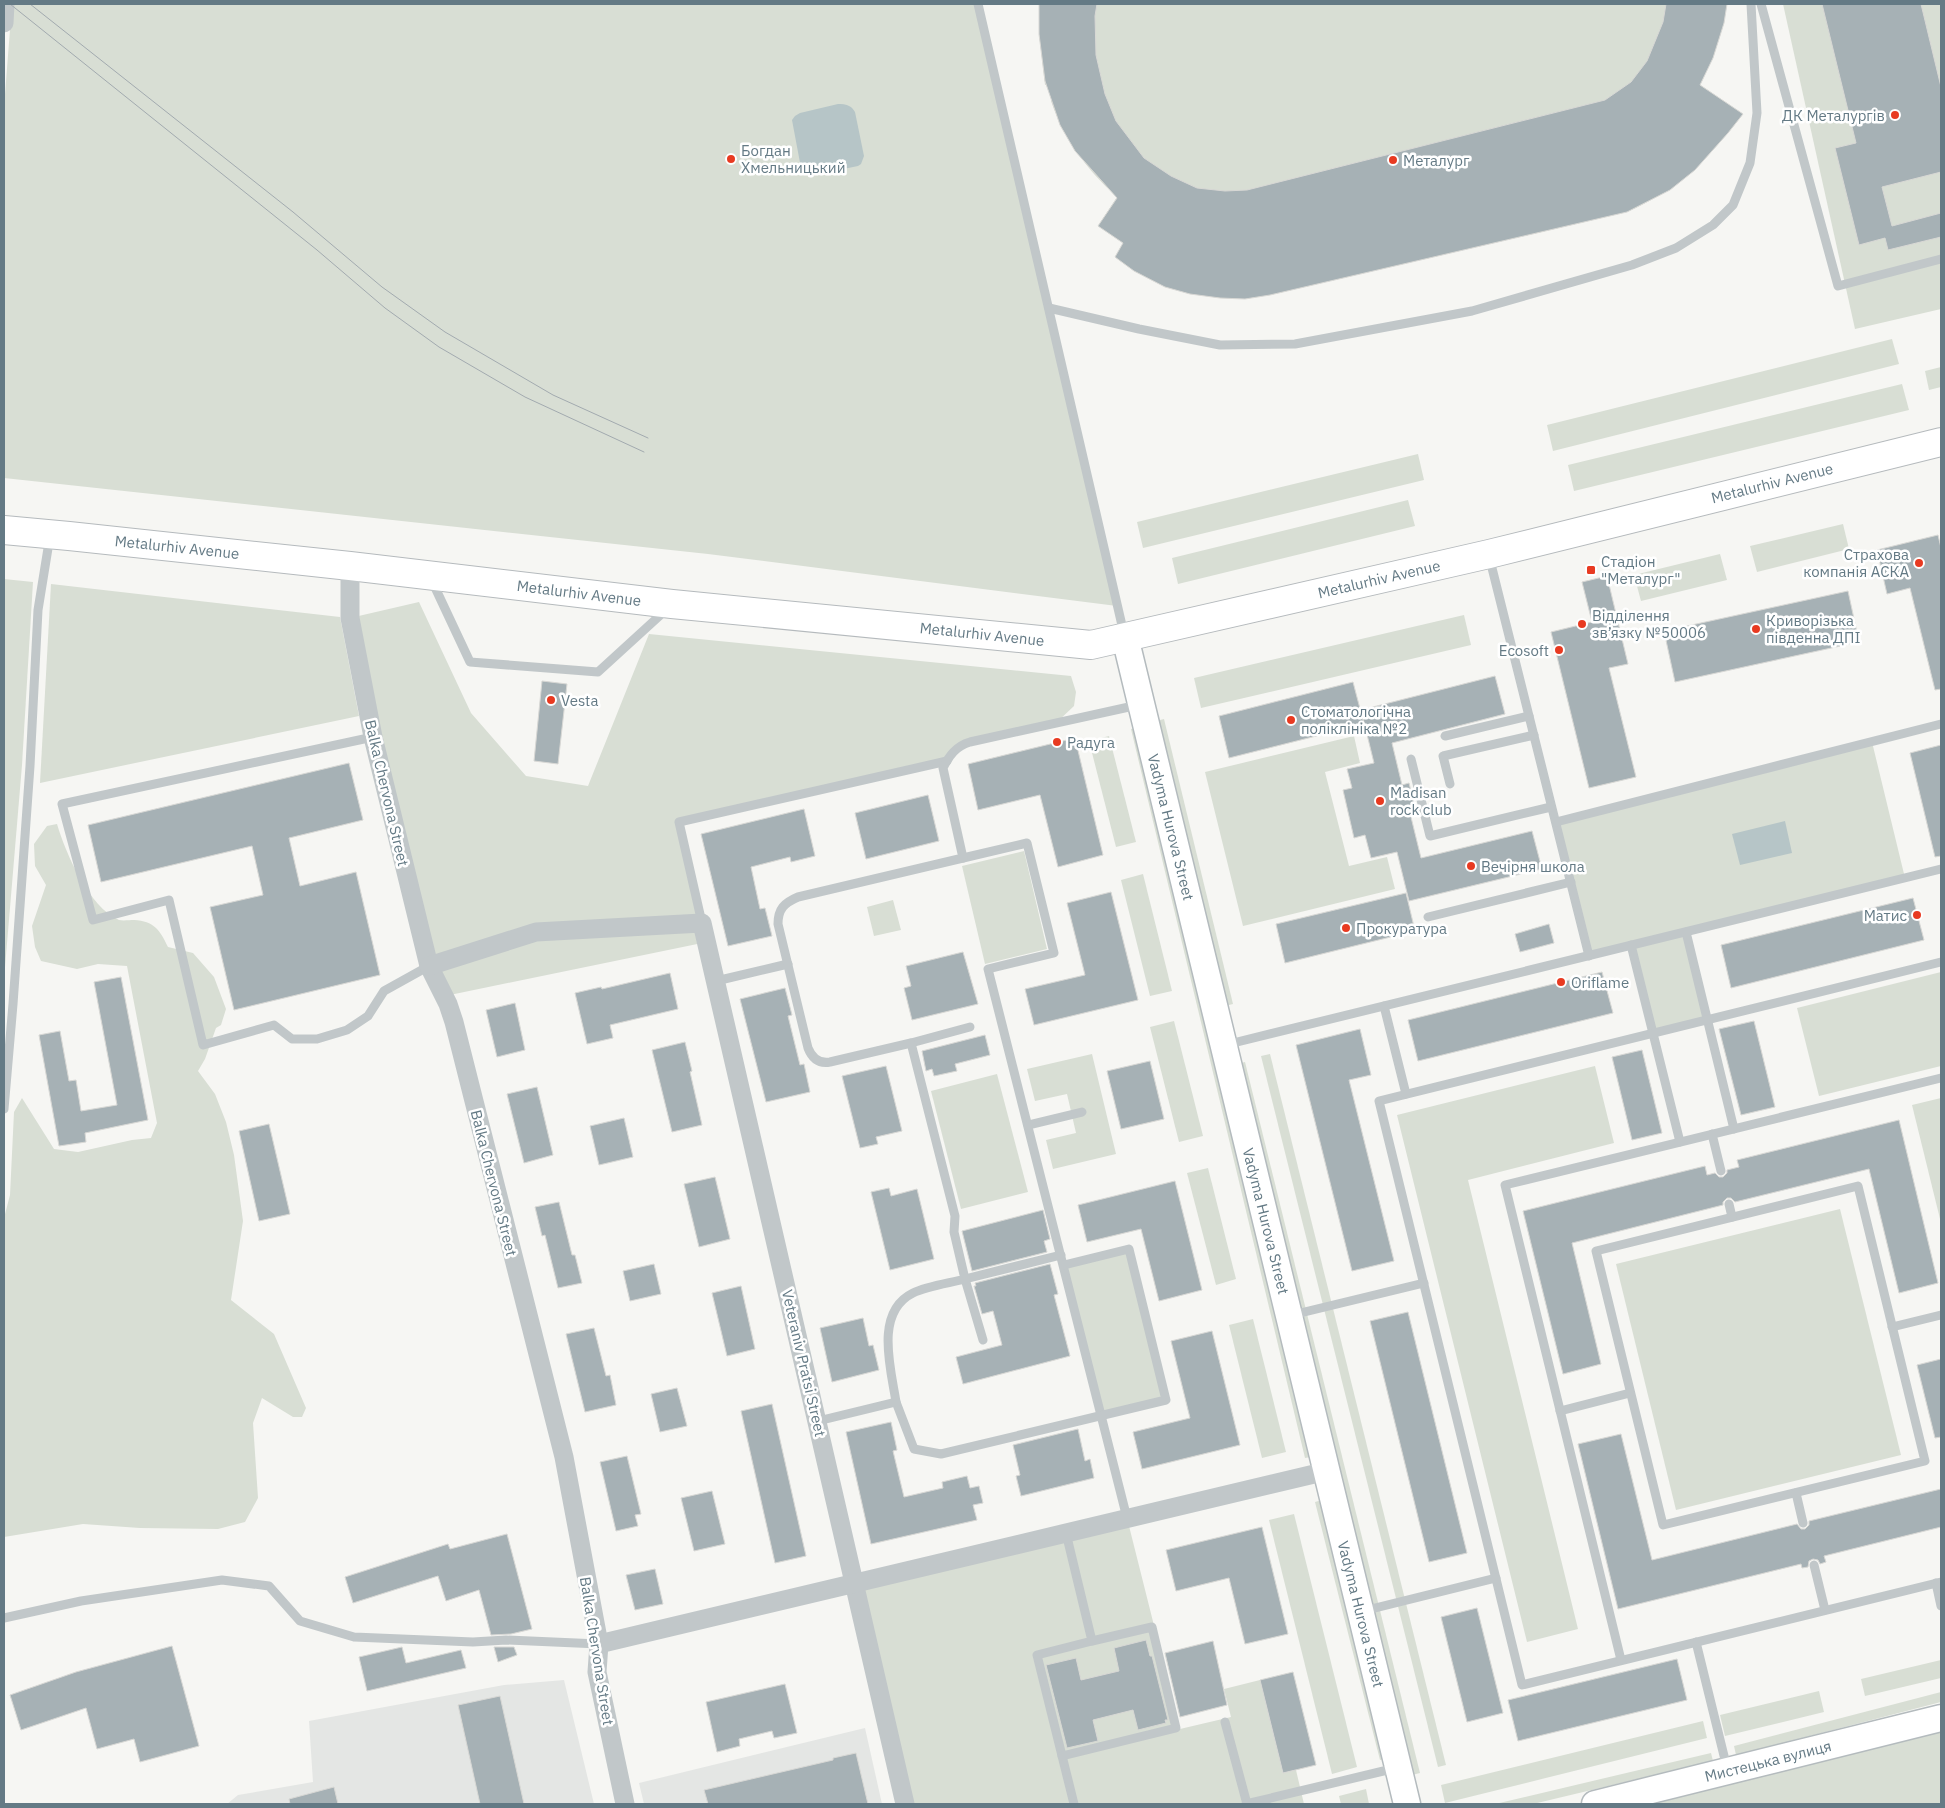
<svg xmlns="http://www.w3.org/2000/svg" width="1945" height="1808" font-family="'IBM Plex Sans',sans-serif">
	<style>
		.built { fill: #e4e6e4 }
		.green { fill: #d8ded4 }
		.water { fill: #b6c5c7 }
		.building { fill: #a6b1b5; stroke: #d8d8d5 }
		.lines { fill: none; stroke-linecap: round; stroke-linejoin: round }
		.secondary-casing { stroke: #b4bbbe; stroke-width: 29 }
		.primary-casing { stroke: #b5babd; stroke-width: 30 }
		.lane { stroke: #c1c7c9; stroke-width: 9 }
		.street { stroke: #c1c7c9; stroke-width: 19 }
		.secondary { stroke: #fff; stroke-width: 26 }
		.primary { stroke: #fff; stroke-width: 28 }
		.tram { stroke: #a2aaaf; stroke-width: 1 }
		.poi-dot { fill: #e83a21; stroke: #fff; stroke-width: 2 }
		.labels { text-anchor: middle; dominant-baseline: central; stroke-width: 5; stroke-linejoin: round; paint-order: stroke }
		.poi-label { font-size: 15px; fill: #647a85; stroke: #fff; text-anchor: start }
		.street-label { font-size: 15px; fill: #647a85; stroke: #fff }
	</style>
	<rect width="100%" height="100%" fill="#f6f6f3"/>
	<g class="built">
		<path d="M564,1680L594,1804H227L238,1795L313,1782L309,1721L504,1685Z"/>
		<path d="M865,1728L882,1804H644L639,1783Z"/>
	</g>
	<g class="green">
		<path d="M12,4H978L1117,606L708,554L4,478V107Z"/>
		<path d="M1039,4H1727C1723,33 1713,59 1700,85L1743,114C1707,160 1681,188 1627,212L1270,295C1211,303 1162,293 1115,257L1123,243L1098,226L1117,197C1086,169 1065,140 1051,101L1057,98L1054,84L1045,85L1039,34Z"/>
		<path d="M1783,4H1941V309L1855,329Z"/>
		<path d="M1892,339L1899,364L1553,451L1547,425Z"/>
		<path d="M1941,367V387L1929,390L1925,371Z"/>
		<path d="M1902,384L1909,410L1574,491L1568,465Z"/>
		<path d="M1418,454L1424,480L1143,548L1137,522Z"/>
		<path d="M1408,500L1415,526L1178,584L1172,558Z"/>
		<path d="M1843,524L1849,549L1757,572L1750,546Z"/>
		<path d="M1720,554L1727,580L1641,601L1634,575Z"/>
		<path d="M4,579L33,582L22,765L4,979Z"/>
		<path d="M51,584L340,617L359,716L40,783Z"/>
		<path d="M419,602L471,713L526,776L588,786L649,634L1071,676L1076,692L1074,706L1056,723L970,742L947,761L679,822L707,942L445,996L350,618Z"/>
		<path d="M1464,615L1471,645L1201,708L1194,678Z"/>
		<path d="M1164,719L1233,1004L1225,1006L1156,721Z"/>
		<path d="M1137,728L1311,1457L1305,1458L1131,729Z"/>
		<path d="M1109,736L1136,842L1116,847L1089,741Z"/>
		<path d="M1354,736L1360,763L1325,772L1349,866L1387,857L1395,889L1243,926L1205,772Z"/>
		<path d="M1872,742L1905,878L1686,932L1708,1020L1653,1033L1631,946L1589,956L1556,822Z"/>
		<path d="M57,824C66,854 89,907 119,920C123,921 130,920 134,920C154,921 160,930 168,947L193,953L214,977L226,1009L221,1025L216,1028L205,1059L198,1071L215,1094L226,1122L234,1155L243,1221L231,1300L274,1334L306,1408L302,1417H293L262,1398L253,1423L258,1498L245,1522L218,1529L140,1528L83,1524L4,1537V1218L10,1195L14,1112L22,1098L54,1149L78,1152L132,1140L151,1138L157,1123L127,966L98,964L77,969L41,961L35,947L32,926L46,885L35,866L34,844L47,826Z"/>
		<path d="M1024,851L1047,949L985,964L962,866Z"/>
		<path d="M1143,874L1172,991L1150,996L1121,880Z"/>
		<path d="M893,900L901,930L874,936L867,907Z"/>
		<path d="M1941,972V1066L1819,1096L1797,1008Z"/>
		<path d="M1174,1021L1203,1136L1179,1142L1150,1027Z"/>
		<path d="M1092,1054L1116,1154L1053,1169L1046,1140L1076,1133L1067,1094L1035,1101L1027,1069Z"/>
		<path d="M1270,1054L1446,1765L1438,1767L1261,1056Z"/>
		<path d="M1245,1062L1420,1773L1412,1775L1237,1064Z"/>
		<path d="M1595,1066L1614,1143L1468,1180L1578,1629L1527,1642L1397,1115Z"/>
		<path d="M997,1074L1028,1192L961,1209L931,1091Z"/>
		<path d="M1941,1098V1223L1912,1105Z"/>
		<path d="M1208,1168L1236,1279L1216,1285L1187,1173Z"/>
		<path d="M1840,1209L1901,1455L1676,1510L1616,1264Z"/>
		<path d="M1129,1249L1166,1400L1102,1416L1064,1265Z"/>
		<path d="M1253,1319L1286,1452L1262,1458L1229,1325Z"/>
		<path d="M1322,1500L1387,1758L1380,1760L1315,1502Z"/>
		<path d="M1294,1514L1357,1767L1332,1774L1269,1520Z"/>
		<path d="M1127,1518L1180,1729L1231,1717L1224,1689L1260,1680L1283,1773L1296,1770L1304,1804H905L853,1584Z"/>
		<path d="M1941,1660V1678L1865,1696L1861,1679Z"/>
		<path d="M1819,1691L1824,1712L1725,1736L1720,1715Z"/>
		<path d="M1941,1692V1702L1736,1755L1734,1746Z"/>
		<path d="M1941,1718V1804H1595Z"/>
		<path d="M1703,1721L1707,1738L1445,1803L1441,1785Z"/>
		<path d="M1711,1753L1713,1761L1533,1804H1495Z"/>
		<path d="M1366,1789L1369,1804H1341L1339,1796Z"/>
	</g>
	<g class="water">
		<path d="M838,104C846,104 851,105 855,112L864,156L861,164L858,166L809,176L801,168L792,120L795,116L800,113Z"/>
		<path d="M1785,821L1792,853L1740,865L1732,834Z"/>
	</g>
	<g class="building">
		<path d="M1039,4H1097L1095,16L1096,55L1105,94L1116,121L1144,158L1171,176L1197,188L1225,191L1247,190L1605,100L1631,82L1647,61L1663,22L1666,4H1727L1724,23L1713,58L1700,85L1743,114L1728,133L1695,170L1670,190L1627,212L1270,295L1245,299L1220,298L1190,294L1165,287L1134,271L1115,257L1123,243L1098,226L1117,198L1075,151L1060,125L1045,81L1039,34Z"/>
		<path d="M1822,4H1921L1941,87V172L1882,187L1892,226L1941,213V237L1888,250L1885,238L1859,245L1835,148L1856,143Z"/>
		<path d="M1938,535L1941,548V689L1935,690L1910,588L1887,594L1877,550Z"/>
		<path d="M1607,576L1628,664L1609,668L1636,777L1589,788L1551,632L1592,622L1582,582Z"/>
		<path d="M1848,591L1859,642L1675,682L1664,631Z"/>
		<path d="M1495,676L1505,714L1392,743L1402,785L1409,783L1416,812L1410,813L1421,858L1532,831L1542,869L1409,901L1397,852L1371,858L1365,835L1354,838L1343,790L1352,788L1347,769L1374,763L1361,710Z"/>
		<path d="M542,681L567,684L558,764L534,761Z"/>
		<path d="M1353,682L1364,724L1229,758L1219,716Z"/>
		<path d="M1075,738L1103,855L1058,867L1040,795L978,810L968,764Z"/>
		<path d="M1941,745V856L1935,857L1910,753Z"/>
		<path d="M349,763L363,820L289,838L300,886L356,872L380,975L234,1010L210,907L263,895L252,846L101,882L88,825Z"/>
		<path d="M928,795L939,841L866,859L855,813Z"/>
		<path d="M804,809L815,856L791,862L790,857L751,867L760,909L765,908L772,936L728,946L701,834Z"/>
		<path d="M1111,892L1138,1000L1034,1025L1025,989L1085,975L1067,903Z"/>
		<path d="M1406,893L1415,931L1285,963L1276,924Z"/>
		<path d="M1913,898L1924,940L1731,988L1721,945Z"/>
		<path d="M1549,924L1554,943L1520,952L1515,934Z"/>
		<path d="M963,952L978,1004L912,1020L904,988L911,986L906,966Z"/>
		<path d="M1602,972L1613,1013L1418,1061L1408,1020Z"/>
		<path d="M670,973L678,1009L610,1025L613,1038L587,1044L575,993L601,987L602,989Z"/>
		<path d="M121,977L148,1120L85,1133L86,1142L59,1146L39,1035L60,1031L69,1081L76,1080L81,1111L117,1105L94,982Z"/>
		<path d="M785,988L792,1015L788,1016L800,1065L804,1064L810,1092L766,1102L740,999Z"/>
		<path d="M515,1003L525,1050L497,1057L486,1010Z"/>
		<path d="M1754,1021L1775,1107L1741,1115L1719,1029Z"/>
		<path d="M1360,1029L1371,1075L1349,1080L1394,1261L1352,1271L1296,1045Z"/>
		<path d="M985,1035L990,1055L955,1064L957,1071L934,1076L932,1069L926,1071L922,1051Z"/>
		<path d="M685,1042L692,1071L690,1072L702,1125L672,1132L652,1050Z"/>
		<path d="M1642,1050L1662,1133L1632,1140L1612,1057Z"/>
		<path d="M1150,1061L1164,1119L1121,1129L1107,1071Z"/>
		<path d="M886,1066L902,1131L876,1137L878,1144L860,1148L842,1076Z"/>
		<path d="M537,1087L553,1155L524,1163L507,1094Z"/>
		<path d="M624,1118L633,1157L599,1165L590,1126Z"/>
		<path d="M1899,1120L1938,1283L1899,1293L1869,1169L1735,1202L1731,1198H1727L1723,1202V1205L1572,1243L1601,1364L1563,1374L1523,1211L1705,1166L1707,1175L1715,1173L1719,1177H1723L1727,1173V1170L1739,1167L1737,1160Z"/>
		<path d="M269,1124L290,1214L259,1221L239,1131Z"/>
		<path d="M715,1177L730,1239L699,1247L684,1184Z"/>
		<path d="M1175,1181L1202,1290L1159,1301L1141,1229L1087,1242L1078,1205Z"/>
		<path d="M889,1188L891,1196L917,1189L934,1259L890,1270L871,1192Z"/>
		<path d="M559,1202L572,1255H575L582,1283L558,1288L545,1235L542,1236L535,1207Z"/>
		<path d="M1043,1210L1050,1239L1044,1241L1047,1252L972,1271L962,1231Z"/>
		<path d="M654,1264L661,1294L630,1301L623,1271Z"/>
		<path d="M1050,1264L1058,1294L1054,1295L1070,1356L963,1384L956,1357L1002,1345L993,1311L982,1314L974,1286H976L975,1283Z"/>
		<path d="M741,1286L755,1349L727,1356L712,1293Z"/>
		<path d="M1408,1312L1467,1553L1429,1562L1370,1321Z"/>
		<path d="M863,1318L869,1346L873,1345L879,1370L832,1382L820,1328Z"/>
		<path d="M594,1328L606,1376L610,1375L616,1405L585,1412L566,1334Z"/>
		<path d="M1212,1331L1240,1445L1142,1469L1133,1432L1190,1418L1171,1341Z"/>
		<path d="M1941,1359V1437L1935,1438L1917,1365Z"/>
		<path d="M677,1388L687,1426L660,1432L651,1394Z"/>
		<path d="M772,1404L806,1556L775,1563L741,1411Z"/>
		<path d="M891,1422L897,1450L893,1451L904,1497L943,1488L942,1482L967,1476L970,1488L979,1486L983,1503L973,1505L977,1520L871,1544L846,1432Z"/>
		<path d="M1078,1429L1085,1461L1090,1459L1094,1478L1021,1496L1016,1476L1020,1475L1013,1445Z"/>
		<path d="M1621,1434L1652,1560L1797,1524L1801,1529H1805L1809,1525V1521L1941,1489V1527L1824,1556L1826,1562L1820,1564L1818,1560L1813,1559L1809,1561L1808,1567L1802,1568L1801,1564L1618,1609L1578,1444Z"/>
		<path d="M627,1456L641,1514L635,1515L638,1526L616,1531L600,1462Z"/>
		<path d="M712,1491L725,1544L694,1551L681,1498Z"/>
		<path d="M1262,1527L1288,1634L1245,1644L1229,1578L1176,1591L1166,1550Z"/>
		<path d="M507,1534L532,1629L511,1634L491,1635L479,1590L446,1601L438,1576L353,1603L345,1577L448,1544L450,1549Z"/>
		<path d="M655,1569L663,1604L635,1610L626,1575Z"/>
		<path d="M1477,1608L1503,1713L1467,1722L1441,1617Z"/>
		<path d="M1146,1640L1150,1656H1152L1168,1720H1165L1166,1723L1138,1730L1133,1710L1093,1720L1098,1741L1067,1748L1046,1665L1076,1658L1081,1680L1119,1671L1114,1648Z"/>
		<path d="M1213,1641L1227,1705L1180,1717L1165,1653Z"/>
		<path d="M172,1646L199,1746L140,1762L134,1739L97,1749L86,1708L21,1730L10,1695L76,1672Z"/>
		<path d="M402,1647L406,1663L461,1650L466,1668L367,1691L359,1657Z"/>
		<path d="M494,1647H514L517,1655L498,1662Z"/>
		<path d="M1677,1659L1687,1700L1518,1741L1508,1700Z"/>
		<path d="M1293,1672L1316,1765L1283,1773L1260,1680Z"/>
		<path d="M785,1684L797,1733L774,1738L772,1731L739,1739L740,1746L717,1752L706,1702Z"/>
		<path d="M500,1696L524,1804H480L458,1705Z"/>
		<path d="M856,1753L868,1804H708L704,1790L833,1760V1758Z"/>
		<path d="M334,1787L338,1804H290L289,1799Z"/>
	</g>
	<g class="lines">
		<defs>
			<g id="secondary">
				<path d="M1125,637L1407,1804"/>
				<path d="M1595,1804L1941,1718"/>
			</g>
			<path id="primary" d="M4,530L69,536L350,566L672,604L1091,645L1489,554L1941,442"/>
		</defs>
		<use href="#secondary" class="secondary-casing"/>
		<use href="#primary" class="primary-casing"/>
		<g class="lane">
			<path d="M978,4L1124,634"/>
			<path d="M1761,4L1838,286L1941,259"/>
			<path d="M1049,308L1139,329L1220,345L1295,344L1472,311L1632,265L1676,248L1713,225L1733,205L1750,163L1757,113L1751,4"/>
			<path d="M1489,556L1589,956"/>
			<path d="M432,581L470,662L598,672L667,609"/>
			<path d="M1445,736L1529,716"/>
			<path d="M373,737L62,804L93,920L169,900L203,1045L274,1025L292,1039H317L347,1030L368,1016L384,991L429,966"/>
			<path d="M1411,759L1430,836L1551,807"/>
			<path d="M1450,784L1443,756L1534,735"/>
			<path d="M1556,822L1941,724"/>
			<path d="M963,858L1027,843L1054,953L988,969L1127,1518"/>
			<path d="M1428,917L1571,882"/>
			<path d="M702,923L679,822L947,761"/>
			<path d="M1686,932L1734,1129"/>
			<path d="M1631,945L1680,1142"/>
			<path d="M1941,962L1379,1101L1522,1685L1941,1582"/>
			<path d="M716,981L788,964"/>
			<path d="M1384,1006L1406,1094"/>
			<path d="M911,1043L970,1027"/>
			<path d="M1225,1045L1941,869"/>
			<path d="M4,1109L13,1004L30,766L38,610L50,536"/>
			<path d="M1028,1125L1082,1112"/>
			<path d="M1712,1134L1721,1171"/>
			<path d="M1858,1186L1925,1461L1663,1525L1596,1251Z"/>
			<path d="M1729,1204L1732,1217"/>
			<path d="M1292,1315L1424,1283"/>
			<path d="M1892,1327L1941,1315"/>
			<path d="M983,1340L965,1279L1061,1255"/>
			<path d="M896,1402L914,1449L941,1454L1166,1400L1129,1249L1064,1265"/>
			<path d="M1560,1411L1630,1393"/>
			<path d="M818,1421L896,1402C891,1369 874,1312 913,1293C927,1286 950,1283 965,1279L954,1232L955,1216L911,1043L830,1062C819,1064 812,1058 808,1048L778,924C778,909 784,903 798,897L963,858L943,768C949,756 956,746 970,742L1138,705"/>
			<path d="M1796,1493L1803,1523"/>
			<path d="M1066,1533L1092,1641L1037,1655L1074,1804"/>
			<path d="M1814,1565L1825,1610"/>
			<path d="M1936,1583L1941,1606"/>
			<path d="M1363,1611L1496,1578"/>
			<path d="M4,1618L81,1601L222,1580L269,1586L300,1621L354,1637L473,1642L506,1640L599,1644"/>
			<path d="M1696,1642L1727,1768"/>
			<path d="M1621,1660L1505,1185L1941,1078"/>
			<path d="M1225,1722L1247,1804"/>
			<path d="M1062,1756L1176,1728L1152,1627L1092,1641"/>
			<path d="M1246,1804L1396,1768"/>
		</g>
		<g class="street">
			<path d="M4,23L5,4"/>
			<path d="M350,566V618L373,737L429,966L448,1004L454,1022L564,1457L599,1644L597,1672L625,1804"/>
			<path d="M429,966L536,932L702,923L905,1804"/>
			<path d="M599,1644L1327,1471"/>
		</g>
		<use href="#secondary" class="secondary"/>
		<use href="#primary" class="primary"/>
		<g class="tram">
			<path d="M10,4L317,250L385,308L439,347L525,397L644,452"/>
			<path d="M30,4L293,212L382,287L445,332L553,395L648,438"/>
		</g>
	</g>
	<g class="poi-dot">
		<circle cx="1895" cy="115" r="5"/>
		<circle cx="731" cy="159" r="5"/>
		<circle cx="1393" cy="160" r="5"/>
		<circle cx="1919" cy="563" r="5"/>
		<rect x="1586" y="565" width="10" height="10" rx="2.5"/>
		<circle cx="1582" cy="624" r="5"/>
		<circle cx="1756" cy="629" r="5"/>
		<circle cx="1559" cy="650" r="5"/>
		<circle cx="551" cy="700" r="5"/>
		<circle cx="1291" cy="720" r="5"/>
		<circle cx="1057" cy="742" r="5"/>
		<circle cx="1380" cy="801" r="5"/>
		<circle cx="1471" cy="866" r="5"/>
		<circle cx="1917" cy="915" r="5"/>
		<circle cx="1346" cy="928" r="5"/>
		<circle cx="1561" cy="982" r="5"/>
	</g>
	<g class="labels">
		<g class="poi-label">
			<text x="1885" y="115" text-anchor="end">ДК Металургів</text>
			<text x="741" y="150">Богдан<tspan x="741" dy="17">Хмельницький</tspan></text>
			<text x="1403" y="160">Металург</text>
			<text x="1909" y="554" text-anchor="end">Страхова<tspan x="1909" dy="17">компанія АСКА</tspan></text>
			<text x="1601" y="561">Стадіон<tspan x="1601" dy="17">"Металург"</tspan></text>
			<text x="1592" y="615">Відділення<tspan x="1592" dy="17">зв’язку №50006</tspan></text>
			<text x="1766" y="620">Криворізька<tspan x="1766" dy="17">південна ДПІ</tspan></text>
			<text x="1549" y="650" text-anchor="end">Ecosoft</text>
			<text x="561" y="700">Vesta</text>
			<text x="1301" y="711">Стоматологічна<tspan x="1301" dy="17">поліклініка №2</tspan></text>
			<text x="1067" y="742">Радуга</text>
			<text x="1390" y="792">Madisan<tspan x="1390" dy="17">rock club</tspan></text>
			<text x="1481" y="866">Вечірня школа</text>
			<text x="1907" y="915" text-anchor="end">Матис</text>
			<text x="1356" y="928">Прокуратура</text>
			<text x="1571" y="982">Oriflame</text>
		</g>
		<g class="street-label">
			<text transform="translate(1772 483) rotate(-14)">Metalurhiv Avenue</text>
			<text transform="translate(177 547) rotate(6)">Metalurhiv Avenue</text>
			<text transform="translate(1379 579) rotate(-13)">Metalurhiv Avenue</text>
			<text transform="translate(579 593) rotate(7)">Metalurhiv Avenue</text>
			<text transform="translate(982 634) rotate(6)">Metalurhiv Avenue</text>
			<text transform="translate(387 793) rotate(77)">Balka Chervona Street</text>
			<text transform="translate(1171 827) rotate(76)">Vadyma Hurova Street</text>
			<text transform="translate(494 1183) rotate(76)">Balka Chervona Street</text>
			<text transform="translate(1266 1221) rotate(76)">Vadyma Hurova Street</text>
			<text transform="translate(804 1363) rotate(77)">Veteraniv Pratsi Street</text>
			<text transform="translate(1361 1614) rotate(76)">Vadyma Hurova Street</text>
			<text transform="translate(597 1651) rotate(81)">Balka Chervona Street</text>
			<text transform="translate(1768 1761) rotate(-14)">Мистецька вулиця</text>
		</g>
	</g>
	<rect width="1945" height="1808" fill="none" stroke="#647a85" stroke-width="10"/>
</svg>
